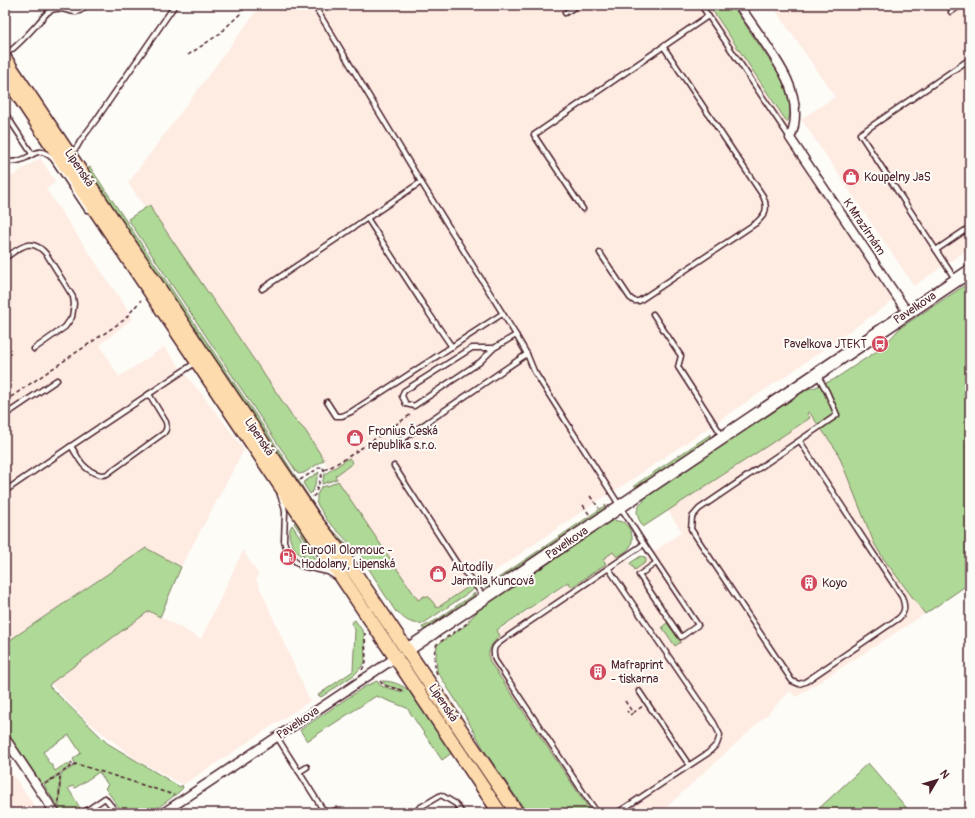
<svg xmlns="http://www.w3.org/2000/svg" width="975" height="818" font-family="Pangolin,sans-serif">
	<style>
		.built { fill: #feece3 }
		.green { fill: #aed996; stroke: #7c7c60 }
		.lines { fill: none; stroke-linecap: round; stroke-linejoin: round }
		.lane-casing { stroke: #4a1f2b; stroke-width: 7 }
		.street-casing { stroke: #4a1f2b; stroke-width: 11 }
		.secondary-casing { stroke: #4a1f2b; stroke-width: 15 }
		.primary-casing { stroke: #4a1f2b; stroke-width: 16 }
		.path { stroke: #4a1f2b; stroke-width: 1.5; stroke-dasharray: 4 3; stroke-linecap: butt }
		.lane { stroke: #fdfcf7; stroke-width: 4 }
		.street { stroke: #fdfcf7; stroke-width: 8 }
		.secondary { stroke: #fdfcf7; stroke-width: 12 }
		.primary { stroke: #fedbac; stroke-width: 13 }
		.labels { text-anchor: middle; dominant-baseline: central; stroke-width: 4; stroke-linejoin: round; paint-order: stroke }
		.street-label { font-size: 12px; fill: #4a1f2b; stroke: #fdfcf7 }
		.poi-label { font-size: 12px; fill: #4a1f2b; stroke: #fdfcf7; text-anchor: start }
	</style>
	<rect width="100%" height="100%" fill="#fdfcf7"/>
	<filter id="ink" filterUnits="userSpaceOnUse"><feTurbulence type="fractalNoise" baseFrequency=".025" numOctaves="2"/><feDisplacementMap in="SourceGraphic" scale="8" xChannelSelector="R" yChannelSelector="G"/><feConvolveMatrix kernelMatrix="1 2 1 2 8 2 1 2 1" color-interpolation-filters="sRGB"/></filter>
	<g filter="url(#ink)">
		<g class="built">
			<path d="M261,5H708L789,126L780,132L893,301L790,373L619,488L593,504L428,617L334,476L318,453L314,455L128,183Z"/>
			<path d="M772,5H970V248L914,286L801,119L835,97Z"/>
			<path d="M40,158L56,182L46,189L133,318L100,345L119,377L164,347L223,421L244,450L181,567L146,548L5,643V176L9,178Z"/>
			<path d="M797,395L837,451L875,545L883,558L902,552L925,614L796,697L790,691L768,714L660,813H579L470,651L620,547L633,566L682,532L655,491Z"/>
			<path d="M243,550L258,574L256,579L310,701L183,785L134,758L87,721L50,683L149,610L201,639Z"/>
			<path d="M5,763L39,813H5Z"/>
		</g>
		<g class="green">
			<path d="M709,5H732L781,77C785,89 795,110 787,122Z"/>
			<path d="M90,167L271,438L325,522L352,550L356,556L321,519L86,170Z"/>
			<path d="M150,205L153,212L289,411L294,419L305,430L324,460L304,473L298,474L128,219Z"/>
			<path d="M970,282V583L925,614L883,558L874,543L837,451L809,412L807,413L810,418L643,527C637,516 633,510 644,501L643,498L801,392L802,393L805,391L804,389L813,388L833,380L883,347L900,328Z"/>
			<path d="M711,434L710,439L707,442L636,490L635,487V485Z"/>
			<path d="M349,458L353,463L335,476L337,479L322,484L324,476L325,474Z"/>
			<path d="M319,472L313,491L310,494L303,483L307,480Z"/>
			<path d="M338,481L418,600L424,596L429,597L437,608L471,585L474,589L424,623C412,625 404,620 397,611L396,612L381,589L379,585L359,553L327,520L316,502L317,501V495L321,487L330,485Z"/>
			<path d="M606,505L603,511L598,515L490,587H485Z"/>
			<path d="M297,520L324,562L322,564L294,523Z"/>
			<path d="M613,520C616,521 620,521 623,522C631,527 635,539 630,547C627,552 621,554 617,557L613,552L603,559L606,564L572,587L568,582L497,630L500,636C492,643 486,651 490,662L592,813H527L486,753L460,707L437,671L436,656L437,645L469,623L468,621L470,620V619L486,603L607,522Z"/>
			<path d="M292,525L315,559L319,564L306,561L309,559L308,557L306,558L302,552L301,553L306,560H304C295,550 284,537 292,525Z"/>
			<path d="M146,548L181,567L160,617L149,611L51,683L49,686L107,743L180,787L182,785L183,788C180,792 153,812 149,813C145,814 128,813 123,813L105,788L108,785L99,772L75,788L73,786L68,788L80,808L73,813H62L59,808L61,774L76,765L73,759L81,753L69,735L43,752L48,759L47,760L50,764H51L55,771L64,765L66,766L70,763L71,766L43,784H42L5,729V645L8,643L7,642Z"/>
			<path d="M641,556L645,557L646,560V562L635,570L630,563Z"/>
			<path d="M475,593L473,599L430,628L423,629L422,627L427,625L438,619Z"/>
			<path d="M355,620L364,633L365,662L359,670L354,675L321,697L318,695L353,671L355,630L351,623Z"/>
			<path d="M667,623L681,642L675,646L662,627Z"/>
			<path d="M377,681L381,686L403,692L402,690L385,685L382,681C396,681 406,687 416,697L453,752L442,760L407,708L376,696L307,741L300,730L364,687Z"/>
			<path d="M868,763L911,813H814Z"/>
			<path d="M59,775L60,778L58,807L44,785Z"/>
		</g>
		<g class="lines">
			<defs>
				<g id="lane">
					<path d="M314,5L421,182L516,335L527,354L534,371L644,544L698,625L681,637L639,575L656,563"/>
					<path d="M701,5L790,138"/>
					<path d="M951,12L961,5"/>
					<path d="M565,13L578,5"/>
					<path d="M5,55C22,43 34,27 48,12C64,1 74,22 86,5"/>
					<path d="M5,113L32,154"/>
					<path d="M71,153L77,147L81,140L96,120L175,5"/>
					<path d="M5,162C10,162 16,162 21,160C36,155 38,145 53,159L87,210"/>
					<path d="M583,209L534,135L708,16"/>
					<path d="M367,218L426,309L452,347"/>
					<path d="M936,250L970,227"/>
					<path d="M600,253L630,298L634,301H639L756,223C765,215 769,209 763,196L663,46"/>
					<path d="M5,258C21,247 32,236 47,255L73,297L74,304L72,317L65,327L34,349"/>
					<path d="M955,279L860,134L970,59"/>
					<path d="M262,289L421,182"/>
					<path d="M653,314L681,356L678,367L723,437"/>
					<path d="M494,348L480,362L414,406L406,404L402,396L404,391L472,348H494L516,335"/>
					<path d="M149,394L166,422C167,427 167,429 164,433L107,474C102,476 99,475 95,473C81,467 79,458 71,446Z"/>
					<path d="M149,394L195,363"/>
					<path d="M327,402L336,416H342L351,412L502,314"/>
					<path d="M5,415L57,380"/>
					<path d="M800,441L817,468L902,597C905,606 906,611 899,618L805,682L799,684L792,681L691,529L692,517L699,509L837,415L827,392L817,374"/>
					<path d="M394,445L527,354"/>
					<path d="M394,466L460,568L472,580L483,596"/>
					<path d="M5,491L71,446"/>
					<path d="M280,495L284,506L285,512L284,541L287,550L296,562L301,566L328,572L336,577"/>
					<path d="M609,569L714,723L720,735L717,744L708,753L617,813"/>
					<path d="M639,691L689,765"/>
					<path d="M277,737L325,813"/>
					<path d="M299,772L307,767"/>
					<path d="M419,808L441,795L456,804L462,813"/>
					<path d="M86,811L105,798L117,813"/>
					<path d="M331,813L336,810"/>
					<path d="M600,813L597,812L589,801L495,660C491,645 497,645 507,637L644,544"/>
				</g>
				<g id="street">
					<path d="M739,5C748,19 758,32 767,46C781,67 795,87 795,114C795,122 794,130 790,138L908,313"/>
					<path d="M5,738L55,813"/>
					<path d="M163,813L398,656"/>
				</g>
				<path id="secondary" d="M407,650L970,271"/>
				<g id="primary">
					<path d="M5,59L314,519L346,560L517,813"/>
					<path d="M6,77L500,813"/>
				</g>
			</defs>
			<use href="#lane" class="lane-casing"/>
			<use href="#street" class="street-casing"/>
			<use href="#secondary" class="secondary-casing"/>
			<use href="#primary" class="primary-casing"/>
			<g class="path">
				<path d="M188,55L218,35L240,14L246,5"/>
				<path d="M5,401L124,320L141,300"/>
				<path d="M324,470L331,467L351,455L410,415L411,413"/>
				<path d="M300,480L322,466L324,470L322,474L315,495L312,497"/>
				<path d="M590,496L599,508"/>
				<path d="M583,505L589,514"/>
				<path d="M362,670L366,662L365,633"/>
				<path d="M437,674C434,667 433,650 437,644L469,622"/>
				<path d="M380,681L383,685L401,690L405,692"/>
				<path d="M625,701L633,713L630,715L627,711"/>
				<path d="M633,713L643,706"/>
				<path d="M73,765L77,764L174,795"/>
				<path d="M45,784L73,765L71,762"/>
				<path d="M59,802L60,774"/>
				<path d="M75,813L80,810"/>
				<path d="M150,813L155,810"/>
			</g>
			<use href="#lane" class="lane"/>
			<use href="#street" class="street"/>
			<use href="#secondary" class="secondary"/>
			<use href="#primary" class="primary"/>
		</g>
	</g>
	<defs>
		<symbol id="shop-disc" viewBox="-11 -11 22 22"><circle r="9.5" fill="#d1495b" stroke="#fdfcf7"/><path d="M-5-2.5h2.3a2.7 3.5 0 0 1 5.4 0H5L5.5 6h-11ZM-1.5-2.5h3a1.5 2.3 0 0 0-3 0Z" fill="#fff"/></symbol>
		<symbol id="bus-disc" viewBox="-11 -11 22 22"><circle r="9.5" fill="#d1495b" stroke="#fdfcf7"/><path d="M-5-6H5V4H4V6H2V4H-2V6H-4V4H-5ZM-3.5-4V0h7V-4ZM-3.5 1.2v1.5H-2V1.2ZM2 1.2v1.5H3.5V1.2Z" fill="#fff"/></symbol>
		<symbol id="fuel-disc" viewBox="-11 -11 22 22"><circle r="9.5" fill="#d1495b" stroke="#fdfcf7"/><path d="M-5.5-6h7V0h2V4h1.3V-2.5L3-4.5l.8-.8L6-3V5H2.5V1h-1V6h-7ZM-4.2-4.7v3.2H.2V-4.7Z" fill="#fff"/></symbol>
		<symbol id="building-disc" viewBox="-11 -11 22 22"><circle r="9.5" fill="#d1495b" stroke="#fdfcf7"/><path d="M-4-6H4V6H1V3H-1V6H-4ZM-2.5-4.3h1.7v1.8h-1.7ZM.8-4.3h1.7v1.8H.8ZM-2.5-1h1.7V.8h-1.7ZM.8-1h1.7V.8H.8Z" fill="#fff"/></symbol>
	</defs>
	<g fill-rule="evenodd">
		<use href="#shop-disc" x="841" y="167" width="20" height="20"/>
		<use href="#bus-disc" x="870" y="334" width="20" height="20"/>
		<use href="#shop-disc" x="345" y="428" width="20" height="20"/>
		<use href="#fuel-disc" x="278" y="547" width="20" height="20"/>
		<use href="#shop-disc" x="428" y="564" width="20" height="20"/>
		<use href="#building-disc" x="799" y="573" width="20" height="20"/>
		<use href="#building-disc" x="588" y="662" width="20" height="20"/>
	</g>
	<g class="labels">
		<g class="street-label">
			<text transform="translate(79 168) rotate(56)">Lipenská</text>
			<text transform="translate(864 227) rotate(56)">K Mrazírnám</text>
			<text transform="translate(915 308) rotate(-34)">Pavelkova</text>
			<text transform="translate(259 437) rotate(56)">Lipenská</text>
			<text transform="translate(567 543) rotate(-34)">Pavelkova</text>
			<text transform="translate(443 703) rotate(56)">Lipenská</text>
			<text transform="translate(298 723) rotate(-34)">Pavelkova</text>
		</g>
		<g class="poi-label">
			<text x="864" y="177">Koupelny JaS</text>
			<text x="867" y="344" text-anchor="end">Pavelkova JTEKT</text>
			<text x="368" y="431">Fronius Česká<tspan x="368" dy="14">republika s.r.o.</tspan></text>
			<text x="301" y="550">EuroOil Olomouc -<tspan x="301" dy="14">Hodolany, Lipenská</tspan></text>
			<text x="451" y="567">Autodíly<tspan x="451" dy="14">Jarmila Kuncová</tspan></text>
			<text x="822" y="583">Koyo</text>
			<text x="611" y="665">Mafraprint<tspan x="611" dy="14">- tiskarna</tspan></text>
		</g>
	</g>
	<rect width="975" height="818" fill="none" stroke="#fdfcf7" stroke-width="20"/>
	<rect x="10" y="10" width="955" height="798" fill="none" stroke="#4a1f2b" stroke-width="1.5" filter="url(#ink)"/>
	<g transform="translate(937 780) rotate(52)" stroke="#fdfcf7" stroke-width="3" paint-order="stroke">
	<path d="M0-3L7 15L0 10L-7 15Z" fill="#4a1f2b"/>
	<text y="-6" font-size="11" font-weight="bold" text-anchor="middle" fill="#4a1f2b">N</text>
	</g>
</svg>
